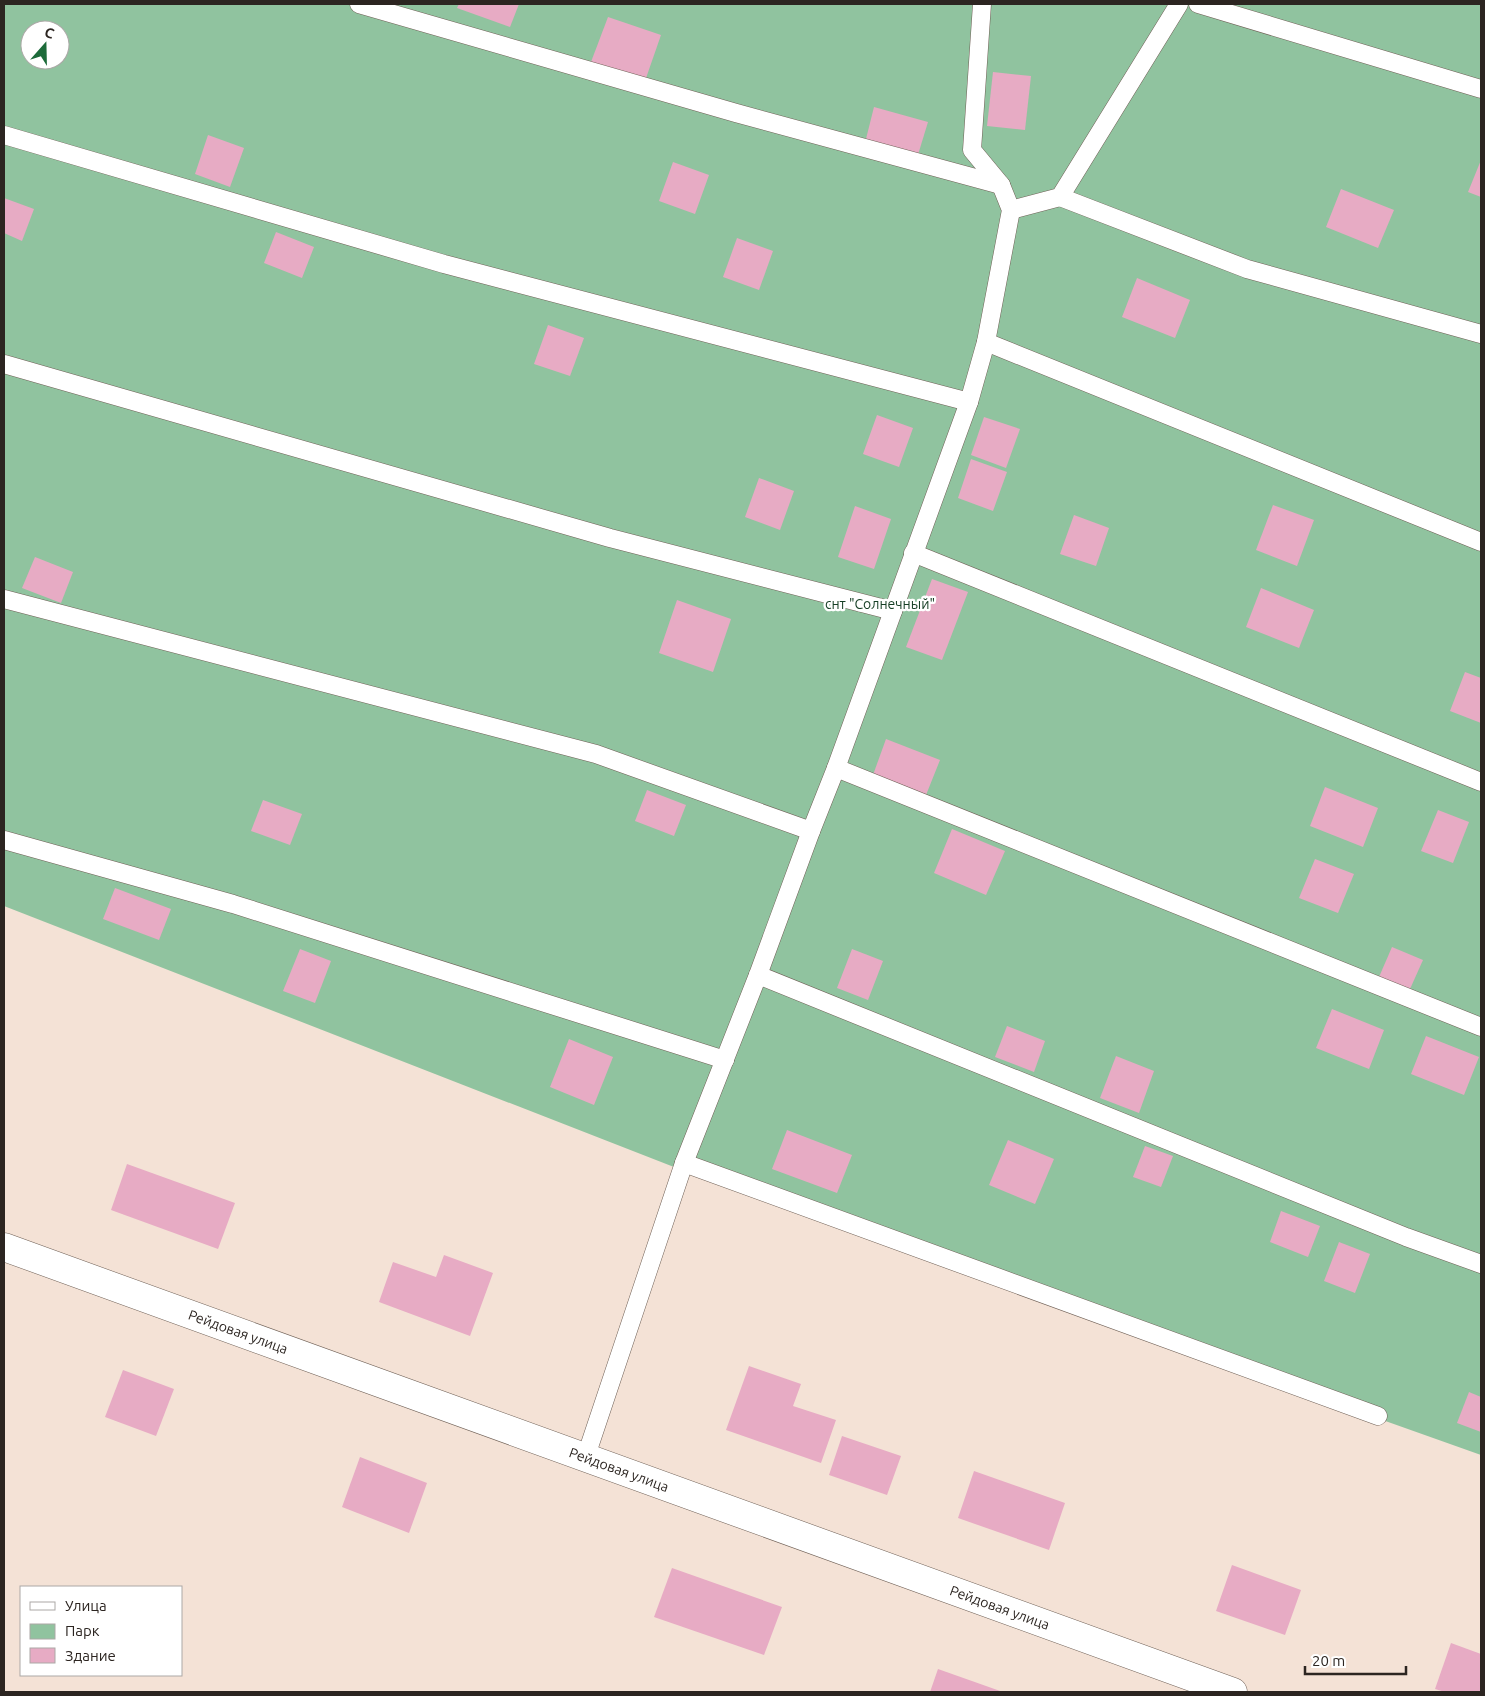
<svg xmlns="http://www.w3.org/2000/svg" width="1485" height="1696" font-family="Ubuntu,sans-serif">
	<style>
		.green { fill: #90c39f; fill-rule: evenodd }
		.building { fill: #e7abc4 }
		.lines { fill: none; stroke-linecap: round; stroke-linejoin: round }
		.lane-casing { stroke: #706157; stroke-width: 19 }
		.street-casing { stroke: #706157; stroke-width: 29 }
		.lane { stroke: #fff; stroke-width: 18 }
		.street { stroke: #fff; stroke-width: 28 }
		.labels { text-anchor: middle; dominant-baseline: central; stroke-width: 4.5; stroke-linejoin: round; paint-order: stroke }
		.park-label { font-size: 14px; fill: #153e24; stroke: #fff }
		.street-label { font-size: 14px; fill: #2c2521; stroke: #fff }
	</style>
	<rect width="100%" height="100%" fill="#f4e2d6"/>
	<path class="green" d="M4,4H1481V1455L697,1176L4,906ZM30,30H60V60H30Z"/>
	<g class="building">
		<path d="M459,4H519L510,27L457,8Z"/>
		<path d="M608,17L661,35L645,81L591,62Z"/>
		<path d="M993,72L1031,76L1025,130L987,126Z"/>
		<path d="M874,107L928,122L917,158L865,143Z"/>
		<path d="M208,135L244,148L230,187L195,174Z"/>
		<path d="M1481,160V197L1468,192Z"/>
		<path d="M673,162L709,175L695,214L659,201Z"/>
		<path d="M1341,189L1394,210L1378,248L1326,227Z"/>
		<path d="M4,198L34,209L22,241L4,233Z"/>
		<path d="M276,232L314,247L302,278L264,263Z"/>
		<path d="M737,238L773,251L759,290L723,277Z"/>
		<path d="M1137,278L1190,300L1175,338L1122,317Z"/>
		<path d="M548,325L584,338L570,376L534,364Z"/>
		<path d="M877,415L913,428L899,467L863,454Z"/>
		<path d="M984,417L1020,429L1006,468L971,455Z"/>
		<path d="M971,459L1007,472L993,511L958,498Z"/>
		<path d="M759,478L794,491L780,530L745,517Z"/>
		<path d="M1273,505L1314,520L1297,566L1256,550Z"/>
		<path d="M855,506L891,519L874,569L838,557Z"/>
		<path d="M1074,515L1109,528L1096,566L1060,554Z"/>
		<path d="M35,557L73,572L61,603L22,588Z"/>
		<path d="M932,579L968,592L942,660L906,647Z"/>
		<path d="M1261,588L1314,610L1299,648L1246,627Z"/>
		<path d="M677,600L731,619L713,672L659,653Z"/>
		<path d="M1465,672L1481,678V723L1450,711Z"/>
		<path d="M886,739L940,760L926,795L873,775Z"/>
		<path d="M1325,787L1378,808L1363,847L1310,826Z"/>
		<path d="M647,790L686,805L674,836L635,821Z"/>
		<path d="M263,800L302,814L290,845L251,831Z"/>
		<path d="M1438,810L1469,822L1453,863L1421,851Z"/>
		<path d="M952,829L1005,851L986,895L934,873Z"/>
		<path d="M1315,859L1354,874L1338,913L1299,898Z"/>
		<path d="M115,888L171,909L159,940L103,919Z"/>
		<path d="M1392,947L1423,960L1410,989L1379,977Z"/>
		<path d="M300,949L331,961L315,1003L283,991Z"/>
		<path d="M852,949L883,961L868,1000L837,988Z"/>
		<path d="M1332,1009L1384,1030L1369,1069L1316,1048Z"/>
		<path d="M1007,1026L1045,1041L1034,1072L995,1057Z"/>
		<path d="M1426,1036L1479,1057L1464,1095L1411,1074Z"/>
		<path d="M569,1039L613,1057L594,1105L550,1087Z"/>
		<path d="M1116,1056L1154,1071L1139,1113L1100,1098Z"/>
		<path d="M787,1130L852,1155L837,1193L772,1169Z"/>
		<path d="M1008,1140L1054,1159L1035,1204L989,1185Z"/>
		<path d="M1145,1146L1173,1156L1161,1187L1133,1177Z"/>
		<path d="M127,1164L235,1203L218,1249L111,1210Z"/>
		<path d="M1281,1211L1320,1226L1308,1257L1270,1242Z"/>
		<path d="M1339,1242L1370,1254L1355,1293L1324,1281Z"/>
		<path d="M444,1255L493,1273L470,1336L379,1302L393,1262L436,1277Z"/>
		<path d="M749,1366L801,1384L793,1406L836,1420L821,1463L726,1430Z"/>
		<path d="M123,1370L174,1389L156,1436L105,1417Z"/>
		<path d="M1469,1392L1481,1397V1432L1457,1423Z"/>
		<path d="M842,1436L901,1456L887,1495L829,1475Z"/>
		<path d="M360,1457L427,1483L409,1533L342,1507Z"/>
		<path d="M974,1471L1065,1503L1049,1550L958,1518Z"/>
		<path d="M1232,1565L1301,1590L1285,1635L1216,1611Z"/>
		<path d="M672,1568L782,1607L764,1655L654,1617Z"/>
		<path d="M1451,1643L1481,1654V1692H1445L1435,1689Z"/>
		<path d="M938,1669L1003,1692H930Z"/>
	</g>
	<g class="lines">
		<defs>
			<g id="lane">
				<path d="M359,4L736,113L1001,185"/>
				<path d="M1198,4L1481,89"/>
				<path d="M4,135L444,264L969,402"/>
				<path d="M1060,197L1247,269L1481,334"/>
				<path d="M1011,210L1060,197L1179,4"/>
				<path d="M986,342L1481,542"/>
				<path d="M4,364L610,538L893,611"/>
				<path d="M913,553L1481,782"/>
				<path d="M4,599L596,754L811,831"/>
				<path d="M836,768L1481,1027"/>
				<path d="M4,840L233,904L725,1060"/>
				<path d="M758,975L1406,1237L1481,1264"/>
				<path d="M684,1163L1378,1416"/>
				<path d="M585,1459L684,1163L758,975L811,831L836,768L969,402L986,342L1011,210L1001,185L972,150L982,4"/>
			</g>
			<g id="street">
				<path id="s1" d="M4,1247L1233,1692"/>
			</g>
		</defs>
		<use href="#lane" class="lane-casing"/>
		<use href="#street" class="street-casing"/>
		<use href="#lane" class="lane"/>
		<use href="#street" class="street"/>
	</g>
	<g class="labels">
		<g class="park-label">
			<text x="880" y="604">снт "Солнечный"</text>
		</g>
		<g class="street-label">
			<text stroke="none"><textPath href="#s1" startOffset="249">Рейдовая улица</textPath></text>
			<text stroke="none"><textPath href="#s1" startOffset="654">Рейдовая улица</textPath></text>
			<text stroke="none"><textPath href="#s1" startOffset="1059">Рейдовая улица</textPath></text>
		</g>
	</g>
	<rect width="1485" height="1696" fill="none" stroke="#2c2521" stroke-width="10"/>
	<rect x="20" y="1586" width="162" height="90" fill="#ffffff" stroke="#aba8a6"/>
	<rect x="30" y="1602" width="25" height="8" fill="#ffffff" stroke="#aba8a6"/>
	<text x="65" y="1611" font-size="15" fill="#2c2521">Улица</text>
	<rect x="30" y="1624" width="25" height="15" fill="#90c39f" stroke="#aba8a6"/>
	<text x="65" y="1636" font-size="15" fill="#2c2521">Парк</text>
	<rect x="30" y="1648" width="25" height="15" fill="#e7abc4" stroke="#aba8a6"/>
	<text x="65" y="1661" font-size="15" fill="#2c2521">Здание</text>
	<g transform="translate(45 45) rotate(20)"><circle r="24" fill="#ffffff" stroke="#aba8a6"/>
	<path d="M0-4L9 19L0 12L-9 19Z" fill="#1d6b3a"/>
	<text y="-8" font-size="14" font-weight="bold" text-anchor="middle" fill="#2c2521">С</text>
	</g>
	<path d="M1305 1666v8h101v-8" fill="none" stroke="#2c2521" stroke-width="2.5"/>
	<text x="1312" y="1666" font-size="15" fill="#2c2521" stroke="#ffffff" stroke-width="4" paint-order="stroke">20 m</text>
</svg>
